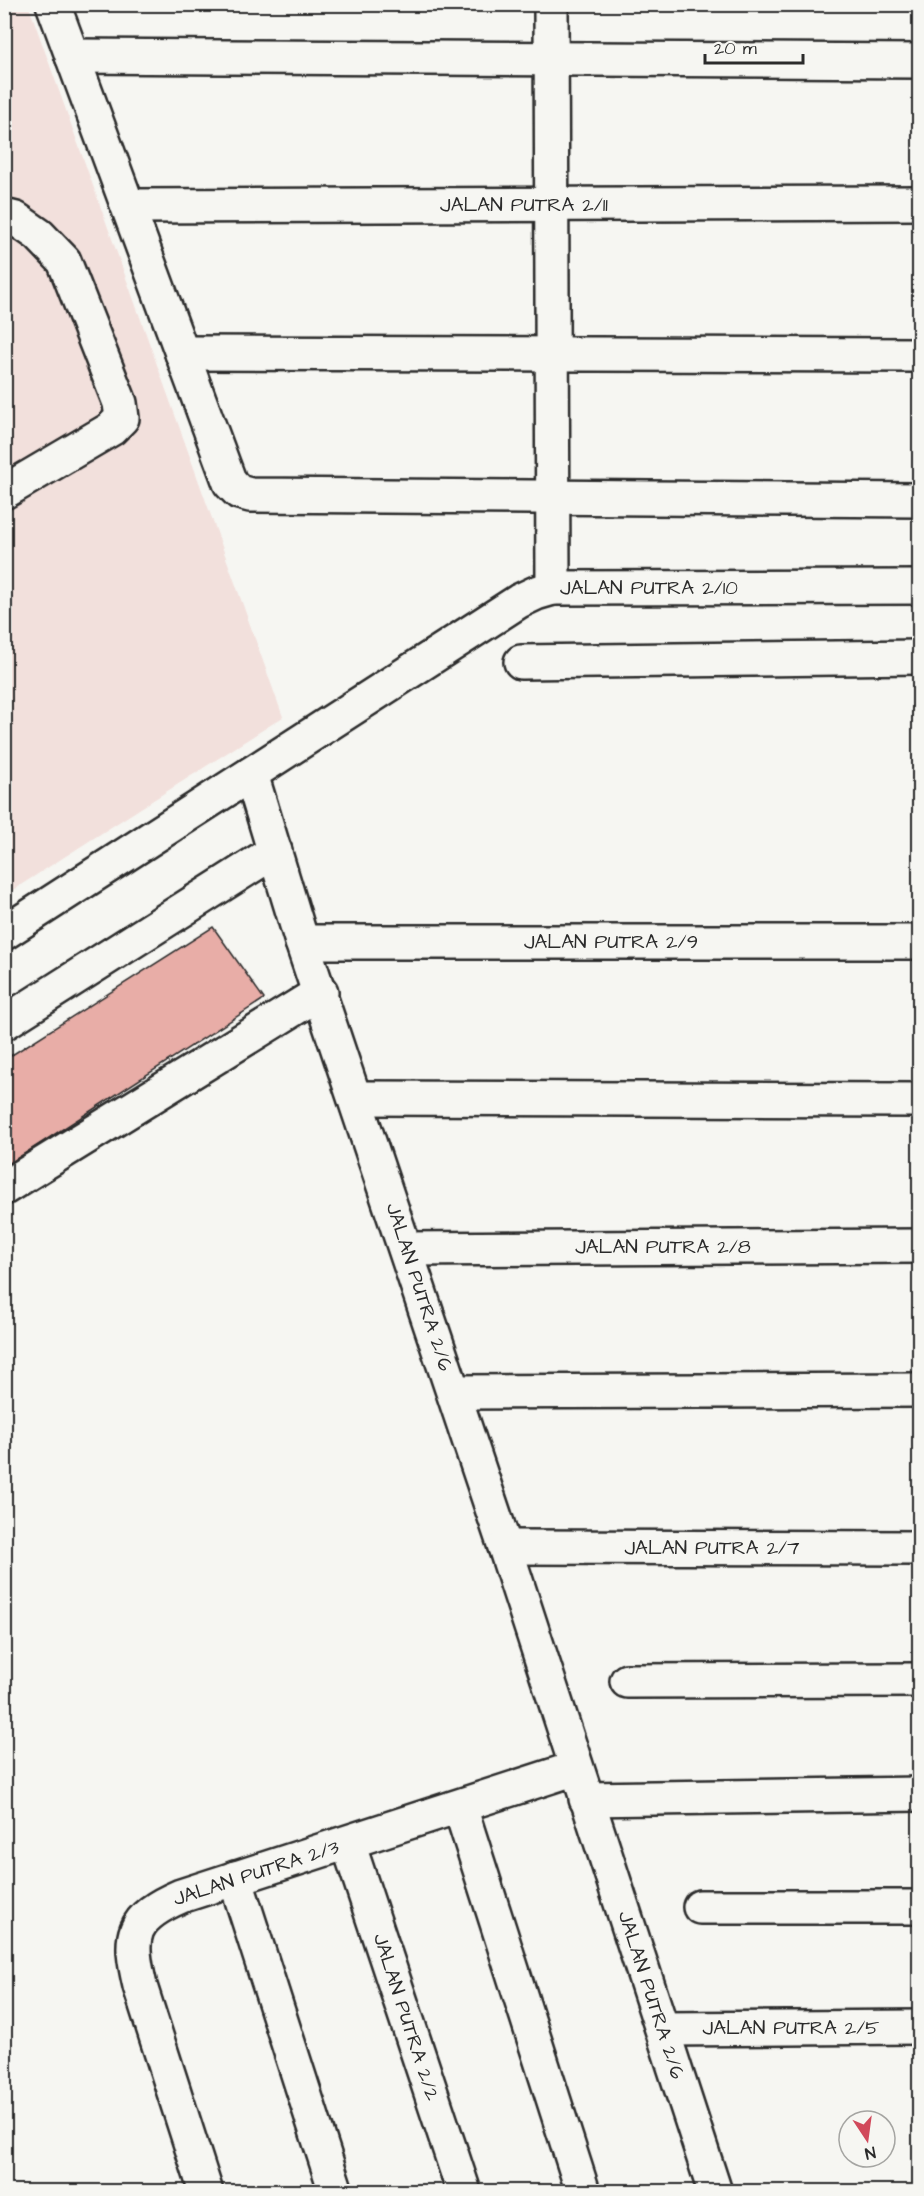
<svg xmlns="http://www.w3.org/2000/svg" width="924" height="2196" font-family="'Architects Daughter',sans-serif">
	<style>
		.built { fill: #f2e0dc }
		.building { fill: #e8ada7; stroke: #2b2b2b; stroke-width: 1.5 }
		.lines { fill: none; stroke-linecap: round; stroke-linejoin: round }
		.minor-casing { stroke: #2b2b2b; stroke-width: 38 }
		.minor { stroke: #f6f6f2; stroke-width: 33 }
		.labels { text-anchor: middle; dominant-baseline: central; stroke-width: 4.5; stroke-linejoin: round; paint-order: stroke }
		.street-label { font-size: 20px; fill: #2b2b2b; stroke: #f6f6f2 }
	</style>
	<rect width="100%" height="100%" fill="#f6f6f2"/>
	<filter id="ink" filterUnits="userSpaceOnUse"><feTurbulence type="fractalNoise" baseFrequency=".0167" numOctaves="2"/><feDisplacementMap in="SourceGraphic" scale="12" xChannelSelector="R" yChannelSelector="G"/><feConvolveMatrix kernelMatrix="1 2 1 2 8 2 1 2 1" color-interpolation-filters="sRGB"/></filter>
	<g filter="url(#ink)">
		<path class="built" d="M28,4L283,717L5,895L4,5Z"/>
		<path class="building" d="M213,927L264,999L4,1167V1060Z"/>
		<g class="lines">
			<defs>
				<g id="minor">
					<path d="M53,4L230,483L239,492L250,495L920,500"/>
					<path d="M551,4L553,588"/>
					<path d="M72,56L920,61"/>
					<path d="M128,206L920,203"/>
					<path d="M4,216L16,219L39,235L64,261L120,403L122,418L111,429L4,492"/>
					<path d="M182,353L920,355"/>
					<path d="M521,662L920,657"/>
					<path d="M251,774L302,942L505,1547L715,2192"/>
					<path d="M4,933L519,601L536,593L553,588L920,587"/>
					<path d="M302,942H920"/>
					<path d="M4,1023L275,851"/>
					<path d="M356,1098L920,1100"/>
					<path d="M4,1188L321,992"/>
					<path d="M407,1249L920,1246"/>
					<path d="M454,1392L920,1390"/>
					<path d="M505,1547L920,1548"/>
					<path d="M627,1681L920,1680"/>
					<path d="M586,1799L920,1794"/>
					<path d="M460,1807L583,2192"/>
					<path d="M348,1843L464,2192"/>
					<path d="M235,1878L336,2192"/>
					<path d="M700,1907H920"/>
					<path d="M663,2029L920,2027"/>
					<path d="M206,2192L140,1986C128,1935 130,1918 181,1896L576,1768"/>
				</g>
			</defs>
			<use href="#minor" class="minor-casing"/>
			<use href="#minor" class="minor"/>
		</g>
	</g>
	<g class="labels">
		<g class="street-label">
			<text x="524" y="205">JALAN PUTRA 2/11</text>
			<text x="649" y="588">JALAN PUTRA 2/10</text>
			<text x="611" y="942">JALAN PUTRA 2/9</text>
			<text x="663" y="1247">JALAN PUTRA 2/8</text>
			<text transform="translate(419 1287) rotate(72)">JALAN PUTRA 2/6</text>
			<text x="712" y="1548">JALAN PUTRA 2/7</text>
			<text transform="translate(256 1873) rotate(-18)">JALAN PUTRA 2/3</text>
			<text transform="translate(651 1995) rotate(72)">JALAN PUTRA 2/6</text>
			<text transform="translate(406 2017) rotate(72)">JALAN PUTRA 2/2</text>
			<text x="791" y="2028">JALAN PUTRA 2/5</text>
		</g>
	</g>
	<rect width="924" height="2196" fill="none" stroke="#f6f6f2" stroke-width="24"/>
	<rect x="12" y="12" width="900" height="2172" fill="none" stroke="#2b2b2b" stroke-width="2" filter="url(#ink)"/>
	<g transform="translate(867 2139) rotate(167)"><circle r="28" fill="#f6f6f2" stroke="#a5a5a2" stroke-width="1.5"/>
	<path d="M0-4.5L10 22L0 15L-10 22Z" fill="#d1495b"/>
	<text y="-9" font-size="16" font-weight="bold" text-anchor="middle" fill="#2b2b2b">N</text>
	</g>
	<path d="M705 54v9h98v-9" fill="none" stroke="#2b2b2b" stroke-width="3"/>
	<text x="714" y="54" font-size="18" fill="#2b2b2b" stroke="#f6f6f2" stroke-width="4.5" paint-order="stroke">20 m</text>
</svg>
